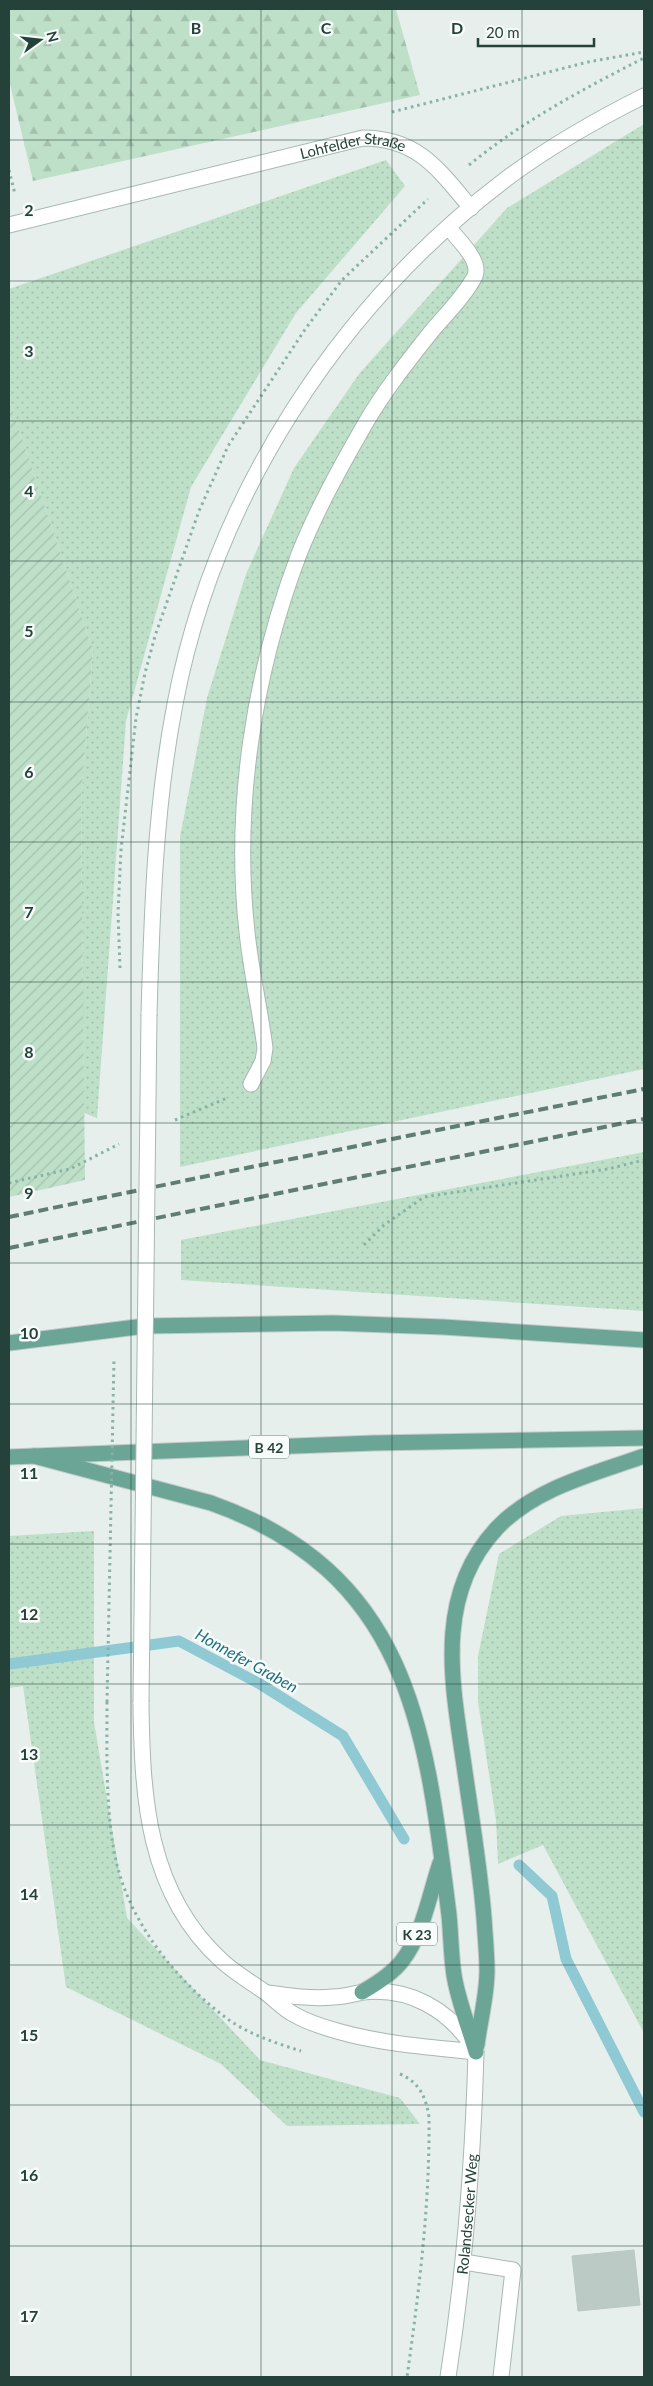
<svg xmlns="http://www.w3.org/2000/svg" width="653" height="2386" font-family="Lato,sans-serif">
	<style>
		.grass { fill: url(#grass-dots) }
		.forest { fill: url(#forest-firs) }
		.garden { fill: url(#garden-furrows) }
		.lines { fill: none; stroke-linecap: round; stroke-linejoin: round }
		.stream { stroke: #8ec9d4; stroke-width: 11 }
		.building { fill: #bbcac4; stroke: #b8c9c2 }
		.minor-casing { stroke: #a8b8b2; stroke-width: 17 }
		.major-casing { stroke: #c2cac8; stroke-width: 17 }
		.path { stroke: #86b3a5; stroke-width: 3; stroke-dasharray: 2.5 4; stroke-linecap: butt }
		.minor { stroke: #fff; stroke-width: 15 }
		.major { stroke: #6aa596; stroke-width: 15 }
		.rail { stroke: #5f7d75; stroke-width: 4; stroke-dasharray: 10 5; stroke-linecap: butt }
		.minor-bridge-casing { stroke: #a8b8b2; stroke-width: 17; stroke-linecap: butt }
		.path-bridge { stroke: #86b3a5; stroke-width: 3; stroke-dasharray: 2.5 4; stroke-linecap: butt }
		.minor-bridge { stroke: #fff; stroke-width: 15 }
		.grid { fill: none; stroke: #24423a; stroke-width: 1; stroke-opacity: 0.55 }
		.labels { text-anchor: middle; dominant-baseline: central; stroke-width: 5; stroke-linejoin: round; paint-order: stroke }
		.shield { fill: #f7fbf9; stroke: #637a73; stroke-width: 1 }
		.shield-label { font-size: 14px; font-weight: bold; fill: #24423a }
		.street-label { font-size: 15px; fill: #24423a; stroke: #f7fbf9 }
		.water-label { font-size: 16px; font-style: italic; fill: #1c6f80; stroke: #f7fbf9 }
		.grid-label { font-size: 16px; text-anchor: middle; font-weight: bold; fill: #24423a; stroke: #f7fbf9; stroke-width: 5; stroke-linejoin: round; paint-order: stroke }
	</style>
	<defs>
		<pattern id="grass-dots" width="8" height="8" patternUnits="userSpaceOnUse" patternTransform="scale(1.25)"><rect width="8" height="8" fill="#bfe0c8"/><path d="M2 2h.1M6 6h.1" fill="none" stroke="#a4c1ad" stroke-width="1.8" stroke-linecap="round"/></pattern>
		<pattern id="forest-firs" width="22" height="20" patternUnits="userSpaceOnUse" patternTransform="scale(1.25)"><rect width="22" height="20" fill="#bfe0c8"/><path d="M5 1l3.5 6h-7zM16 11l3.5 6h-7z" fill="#a4c1ad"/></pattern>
		<pattern id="garden-furrows" width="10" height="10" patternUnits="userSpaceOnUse" patternTransform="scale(1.25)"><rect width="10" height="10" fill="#bfe0c8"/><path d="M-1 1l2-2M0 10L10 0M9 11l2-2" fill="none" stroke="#a4c1ad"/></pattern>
	</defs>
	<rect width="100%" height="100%" fill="#e6efeb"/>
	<g class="grass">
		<path d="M644,124V1069L180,1167V837L207,698L246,574L294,468L359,374L507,208Z"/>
		<path d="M386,160L405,186L296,313L191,487L126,721L97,1118L84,1113L81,799L93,650L9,400V289Z"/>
		<path d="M644,1152V1311L181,1280V1240Z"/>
		<path d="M644,1508V2033L543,1845L498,1864L496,1820L478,1702V1656L499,1554L561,1516Z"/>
		<path d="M94,1531V1722L127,1918L260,2060L400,2098L420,2124L287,2126L221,2064L66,1987L23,1686L9,1688V1536Z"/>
	</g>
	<path class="forest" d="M9,9H396L420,95L33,181L9,80Z"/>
	<path class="garden" d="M9,400L93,650L81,799L85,1180L9,1197Z"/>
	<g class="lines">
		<g class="stream">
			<path d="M9,1664L179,1641L260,1684L343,1736L404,1839"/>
			<path d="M519,1865L552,1896L566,1959L644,2112"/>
		</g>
	</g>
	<path class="building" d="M634,2250L640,2305L578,2311L572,2256Z"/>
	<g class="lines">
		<defs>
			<g id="minor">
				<path id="s1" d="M9,225L363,138C418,138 439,170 471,208"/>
				<path d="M149,1014C152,910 155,807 175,704C214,497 338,306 506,179C549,147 596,120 644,96"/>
				<path d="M251,1084L263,1061L265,1048C260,1009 251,971 247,932C233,806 254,673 299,554C317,509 341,466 365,424C384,391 408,361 431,332C446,314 464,297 475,276C481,260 458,240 449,228"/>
				<path d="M141,1702C142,1797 147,1893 222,1961C234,1972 249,1981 262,1990C273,1997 283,2009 295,2015C307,2022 323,2027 337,2031C382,2044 430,2047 476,2052"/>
				<path d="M268,1993C289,1996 311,1999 333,1997C343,1997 353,1994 363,1992C409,1987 448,2009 473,2047"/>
				<path d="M464,2262L513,2270L501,2377"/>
				<path id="s2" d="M448,2377C465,2269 473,2161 476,2052"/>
			</g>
			<g id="major">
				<path d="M9,1343L145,1326L333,1323L443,1327L644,1340"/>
				<path d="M34,1456L211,1503C411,1574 426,1731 449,1915C451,1935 451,1956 454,1975C458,2001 469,2027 476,2052"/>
				<path d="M9,1457L374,1443L644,1438"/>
				<path d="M362,1992C376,1984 392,1974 402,1961C423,1934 429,1896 440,1863"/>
				<path d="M477,2045C480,2021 487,1995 487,1971C487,1953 485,1935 484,1918C480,1867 471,1815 464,1765C452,1683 434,1595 497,1528C535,1488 593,1474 644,1456"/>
			</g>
		</defs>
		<use href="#minor" class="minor-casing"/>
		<use href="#major" class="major-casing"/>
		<g class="path">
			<path d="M392,112L588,62L644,52"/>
			<path d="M469,165C523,121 583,89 644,58"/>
			<path d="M9,170L15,194"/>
			<path d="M120,968L118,913L121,850L136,718L145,673L155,636L199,511L228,446L306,328L342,280L428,199"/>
			<path d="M175,1120L227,1098"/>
			<path d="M9,1183L70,1169L119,1144"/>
			<path d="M364,1245L384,1225L424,1197L608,1169L644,1160"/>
			<path d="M107,1702C107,1753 105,1815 117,1865C132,1925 176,1980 225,2017C247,2034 276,2043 301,2051"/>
			<path d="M400,2074C419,2082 426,2097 429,2117C430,2204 419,2291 407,2377"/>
		</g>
		<use href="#minor" class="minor"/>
		<use href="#major" class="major"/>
		<g class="rail">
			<path d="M9,1217L251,1167L644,1089"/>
			<path d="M9,1248L644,1119"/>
		</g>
		<defs>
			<path id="minor-bridge" d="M141,1702L149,1014"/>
		</defs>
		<use href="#minor-bridge" class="minor-bridge-casing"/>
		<path class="path-bridge" d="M107,1702L114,1359"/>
		<use href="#minor-bridge" class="minor-bridge"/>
	</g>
	<path class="grid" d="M131,9V2377M261,9V2377M392,9V2377M522,9V2377M9,140H644M9,281H644M9,421H644M9,561H644M9,702H644M9,842H644M9,982H644M9,1123H644M9,1263H644M9,1404H644M9,1544H644M9,1684H644M9,1825H644M9,1965H644M9,2105H644M9,2246H644"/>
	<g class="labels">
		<g class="shield">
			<rect x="249" y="1435.5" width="40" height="23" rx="4"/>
			<rect x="397" y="1922.5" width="40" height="23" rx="4"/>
		</g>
		<g class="shield-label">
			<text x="269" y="1447">B 42</text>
			<text x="417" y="1934">K 23</text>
		</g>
		<g class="street-label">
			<text stroke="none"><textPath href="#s1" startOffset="354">Lohfelder Straße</textPath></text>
			<text stroke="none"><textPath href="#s2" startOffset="164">Rolandsecker Weg</textPath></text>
		</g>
		<g class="water-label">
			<text transform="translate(247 1660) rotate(29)">Honnefer Graben</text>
		</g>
	</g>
	<g class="grid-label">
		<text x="196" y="34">B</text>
		<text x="326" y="34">C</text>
		<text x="457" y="34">D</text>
		<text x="29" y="216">2</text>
		<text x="29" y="357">3</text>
		<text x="29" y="497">4</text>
		<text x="29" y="637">5</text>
		<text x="29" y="778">6</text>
		<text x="29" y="918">7</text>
		<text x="29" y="1058">8</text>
		<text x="29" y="1199">9</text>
		<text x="29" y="1339">10</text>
		<text x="29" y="1479">11</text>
		<text x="29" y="1620">12</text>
		<text x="29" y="1760">13</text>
		<text x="29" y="1900">14</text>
		<text x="29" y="2041">15</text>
		<text x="29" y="2181">16</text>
		<text x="29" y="2322">17</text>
	</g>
	<rect width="653" height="2386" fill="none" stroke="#24423a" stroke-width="20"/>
	<g transform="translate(40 40) rotate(75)" stroke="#f7fbf9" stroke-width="4" paint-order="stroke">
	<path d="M0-4L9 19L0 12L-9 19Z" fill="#24423a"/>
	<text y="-8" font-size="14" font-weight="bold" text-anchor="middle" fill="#24423a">N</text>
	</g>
	<path d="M478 38v8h116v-8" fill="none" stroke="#24423a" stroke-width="2.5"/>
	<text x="486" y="38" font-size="15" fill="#24423a" stroke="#f7fbf9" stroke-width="4" paint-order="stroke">20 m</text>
</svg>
